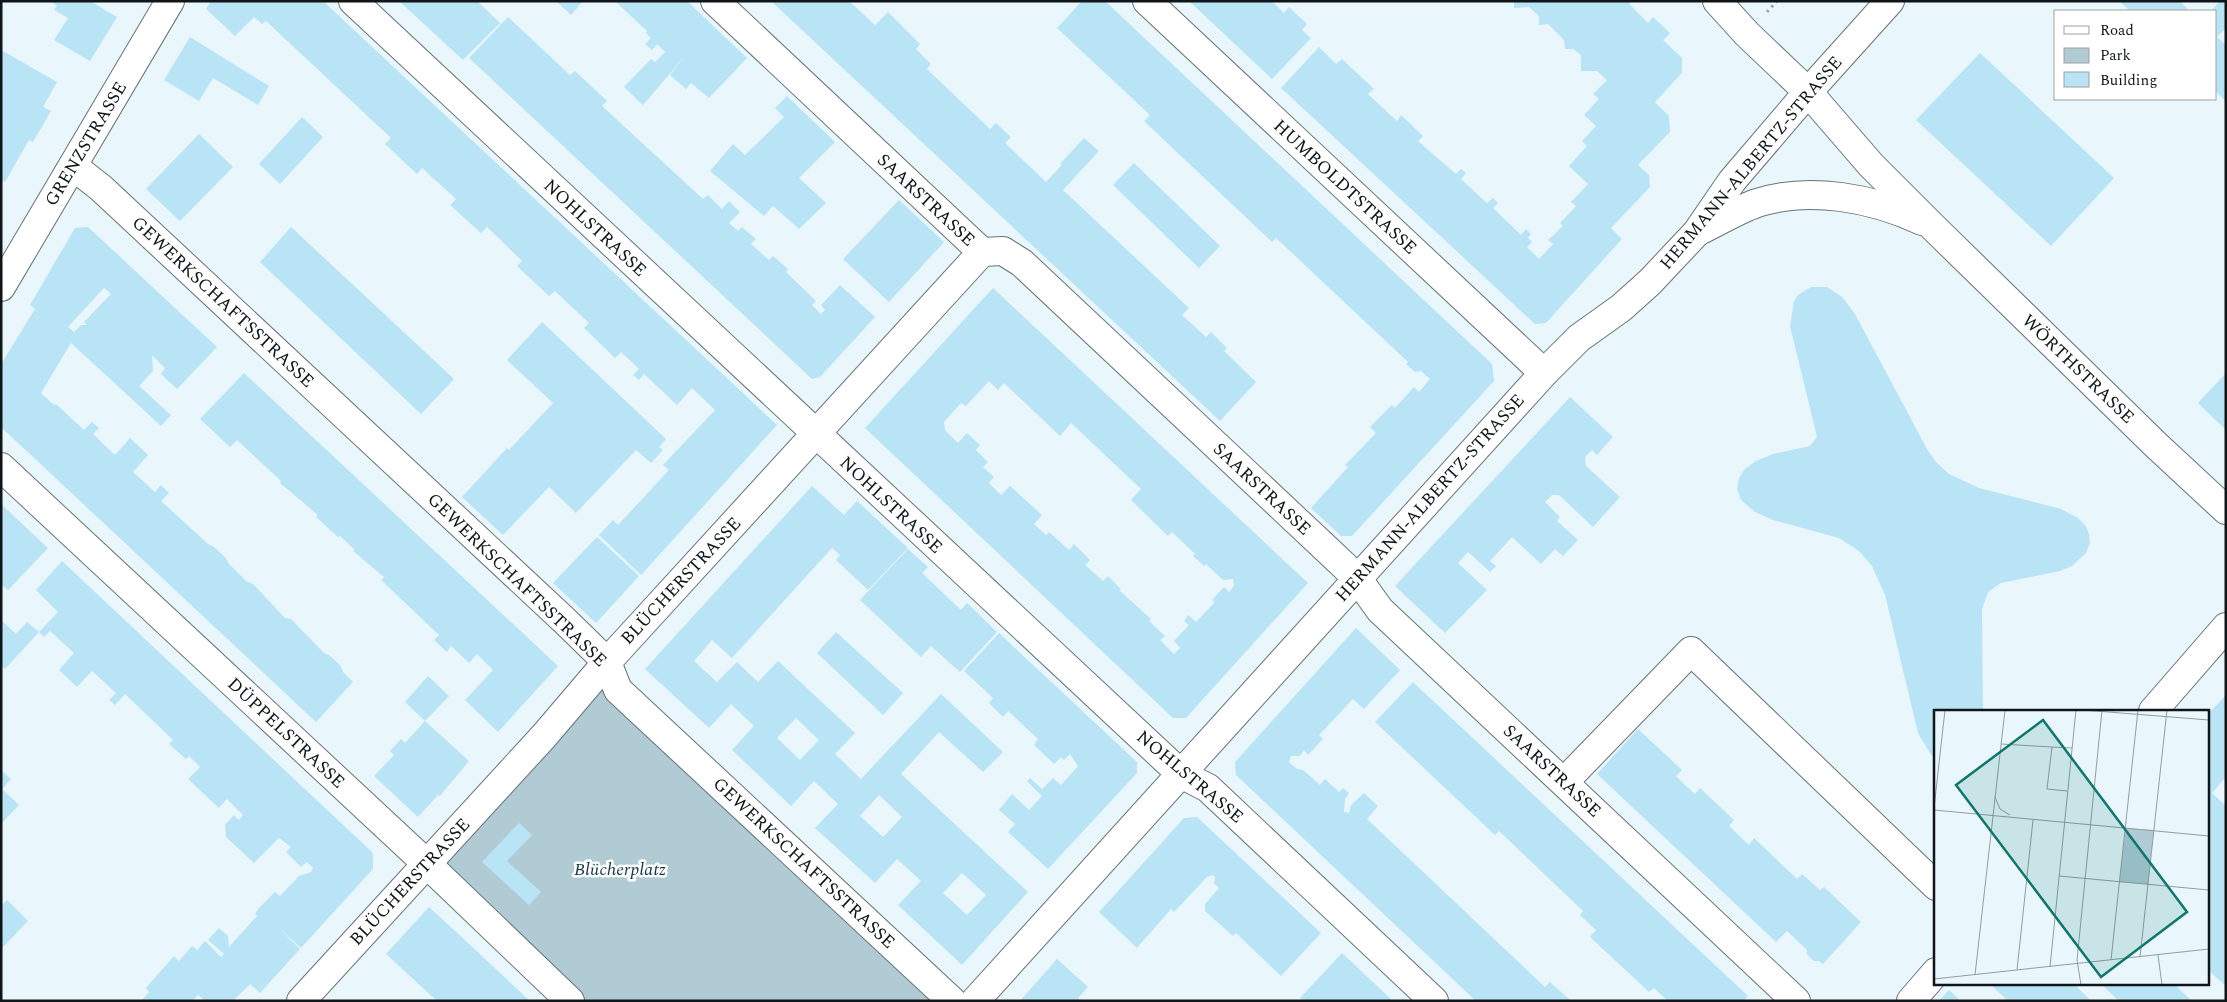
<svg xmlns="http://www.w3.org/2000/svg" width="2227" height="1002" font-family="Spectral,serif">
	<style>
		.green { fill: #b1cbd5 }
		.building { fill: #b8e4f5; fill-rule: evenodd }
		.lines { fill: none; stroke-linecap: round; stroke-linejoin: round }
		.minor-casing { stroke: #667377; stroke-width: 30 }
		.path { stroke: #9ea9ad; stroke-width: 3; stroke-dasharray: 2.5 4; stroke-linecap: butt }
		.minor { stroke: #fff; stroke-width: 28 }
		.labels { text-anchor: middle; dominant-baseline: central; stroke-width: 5; stroke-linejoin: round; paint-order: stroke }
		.street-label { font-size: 18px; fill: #101517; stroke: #fff }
		.park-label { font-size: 18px; font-style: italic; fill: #113844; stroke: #fff }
		.inset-road { fill: none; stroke: #929da0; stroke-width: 1 }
		.view { fill: #0f766e; fill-opacity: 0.15; stroke: #0f766e; stroke-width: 2.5 }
		.inset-edge { fill: none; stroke: #101517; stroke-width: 2.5 }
	</style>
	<rect width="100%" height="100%" fill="#e9f7fc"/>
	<path class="green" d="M607,662L952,1001H570L426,863Z"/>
	<g class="building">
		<path d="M50,1H90L117,17L90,61L54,40L68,18L54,10L57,6Z"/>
		<path d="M211,1H323L777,425L641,575L599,535L613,520L618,525L669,470L663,465L715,410L692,388L677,405L644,374L639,380L633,375L639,369L621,352L615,358L584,328L589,323L555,291L549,296L517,266L522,261L487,227L481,233L450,205L456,199L422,168L417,174L385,144L391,138L266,21L262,24L254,17L235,36L206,9Z"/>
		<path d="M399,1H477L500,23L463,60Z"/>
		<path d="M556,1H583L571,15Z"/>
		<path d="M615,1H687L747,58L709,98L691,83L686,89L670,75L685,56L643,105L624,87L651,59L655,62L665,52L657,44L652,50L645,44L651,38L646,33L647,31Z"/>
		<path d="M771,1H849L875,25L888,12L920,44L916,49L931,64L927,69L990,129L996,123L1011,137L1005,143L1046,182L1062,165L1060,164L1084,138L1099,151L1063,190L1189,308L1182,315L1206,337L1211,332L1227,348L1224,351L1256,382L1220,421Z"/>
		<path d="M1082,1H1105L1492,364L1494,381L1352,536H1341L1311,508L1348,467L1345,465L1376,433L1370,427L1392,405L1395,408L1414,387L1419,392L1430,379L1421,371L1415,372L1406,364L1408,362L1276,238L1272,242L1144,121L1150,115L1057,28Z"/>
		<path d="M1189,1H1272L1284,13L1289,7L1307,24L1302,30L1311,38L1272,79Z"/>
		<path d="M1514,1H1631L1629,4L1648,23L1653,17L1670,33L1663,40L1682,58V73L1655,102L1669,116L1670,132L1638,165L1649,175L1650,187L1611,228L1622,239L1546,323L1535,324L1281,88L1319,47L1336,64L1342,59L1374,89L1368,94L1397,121L1401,115L1423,136L1418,141L1456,174L1461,169L1466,173L1461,179L1487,203L1493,198L1498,203L1493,208L1521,235L1526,229L1531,234L1528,238L1532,242L1527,247L1539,259L1553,244L1548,240L1563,226L1560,223L1576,206L1571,202L1588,184L1569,166L1587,146L1582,141L1596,126L1584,115L1599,99L1593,94L1607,80L1597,71H1581V55L1573,49H1565L1564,40L1548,24L1539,25V16L1529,7L1514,8Z"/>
		<path d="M2119,1H2179L2190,11H2130Z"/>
		<path d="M2220,1H2226V28L2217,37L2226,45V101L2216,92V11H2211Z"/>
		<path d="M508,17L570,75L575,71L607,101L602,106L703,199L708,195L722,209L729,201L740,212L729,223L738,231L742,227L756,239L751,244L769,260L773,256L788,269L786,272L816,301L812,305L821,314L825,310L821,305L840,285L875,317L820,377L812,379L469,58Z"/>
		<path d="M190,37L269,86L258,105L213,78L199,101L164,80Z"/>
		<path d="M1,50L57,82L43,107L51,111L33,142L29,140L5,182L1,180Z"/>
		<path d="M1980,53L2114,178L2051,246L1916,120Z"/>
		<path d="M787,96L835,142L799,178L826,203L799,229L773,206L764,216L710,171L733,144L745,155L784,117L775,108Z"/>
		<path d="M302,117L323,137L280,184L259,164Z"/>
		<path d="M199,134L233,167L180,221L146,189Z"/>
		<path d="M1134,163L1220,246L1199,268L1113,185Z"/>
		<path d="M899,200L944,242L889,302L843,259Z"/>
		<path d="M88,227L217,347L177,389L161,374L165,368L152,355L153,371L139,386L171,415L161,426L71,343L41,393L54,405L56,404L84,430L92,422L99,428L93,434L115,455L130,438L148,455L133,472L155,492L161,485L169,493L161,501L208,544L214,547L226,558L229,564L246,581L253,584L285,618L291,619L324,653L329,655L341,666L343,672L353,682L316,722L1,427V364L35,309L30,305L75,228ZM104,288L111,294L84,322L87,325H81L74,332L68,327Z"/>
		<path d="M291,227L454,379L421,414L260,262Z"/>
		<path d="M1811,287H1827L1842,297L1855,314L1927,449L1936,462L1949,474L1979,488L2061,509L2078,518L2086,526L2089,534L2090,543L2086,553L2072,566L2060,571L2001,583L1988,592L1982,609L1983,711H1936V757L1931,755L1918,733L1885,595L1872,566L1859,551L1839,538L1773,520L1755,512L1741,500L1737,489L1739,478L1745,469L1756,461L1773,454L1810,446L1817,437L1790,326L1794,301L1798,295Z"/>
		<path d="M993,288L1308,583L1186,718H1173L865,428ZM989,381L998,390L1004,383L1060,436L1071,423L1141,489L1131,500L1168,536L1172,532L1195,554L1193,556L1204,566L1206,564L1223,580L1233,579L1234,586L1229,592L1224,587L1212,600L1215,602L1196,622L1188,615L1184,621L1189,625L1174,641L1180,648L1174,654L1160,640L1165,636L1149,621L1151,619L1119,590L1121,589L1108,576L1103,581L1085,565L1090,560L1074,544L1069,550L1049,532L1046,535L1034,524L1042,515L1010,486L1001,495L989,483L994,477L983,467L988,462L976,450L980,445L967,433L958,443L945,430L944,422L961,403L966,406Z"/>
		<path d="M542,322L666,439L659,447L663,450L651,463L636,450L576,513L549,487L503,535L462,497L507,448L509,450L553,403L507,360Z"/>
		<path d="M244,373L558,666L498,732L465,700L493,670L477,654L469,663L451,646L447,652L434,640L439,635L381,580L384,577L353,551L355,550L340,536L338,537L316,517L318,515L280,483L281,481L237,440L230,447L200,419Z"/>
		<path d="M2226,373V430L2198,403Z"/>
		<path d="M1570,397L1613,437L1597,455L1592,450L1585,457L1586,466L1620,497L1593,527L1559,495H1552L1545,502L1560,517L1557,521L1578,540L1563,556L1555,549L1541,564L1512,537L1490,561L1496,566L1490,572L1468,552L1458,563L1487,590L1445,633L1395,586Z"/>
		<path d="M812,486L844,515L857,501L908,548L868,590L836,560L840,555L832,548L732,658L712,640L694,661L717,682L737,662L758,682L778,661L855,733L835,754L861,779L941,694L1003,752L983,772L939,732L901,774L1028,892L962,965L898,905L921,881L897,859L875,883L815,828L838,804L814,781L791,806L732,750L754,726L731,704L709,728L645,669ZM796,718L819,740L800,760L777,738ZM879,795L902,817L883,837L860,816ZM962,873L986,895L967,915L943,893Z"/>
		<path d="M1,504L48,548L8,590L1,584Z"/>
		<path d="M597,537L639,576L596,623L553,583Z"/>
		<path d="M908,549L928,567L922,573L961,610L967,603L997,632L960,672L931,646L921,657L860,600Z"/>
		<path d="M62,561L373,853V869L301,948L276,925L300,949L260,993L250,984L233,1001H205L198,995L192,1001H141L149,992L146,988L174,956L179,961L192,946L197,950L205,941L221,957L224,954L208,940L219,928L228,936L229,947L257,916L255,914L259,908L275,892L280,896L299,876L311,872L313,868L307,862L301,867L286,852L291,847L279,838L254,863L226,837L225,825L234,815L239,820L243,815L227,799L219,808L188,779L200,767L189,756L186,759L169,744L173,740L125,694L115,705L109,700L116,693L92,671L77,687L59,670L74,653L50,631L44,637L39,632L58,612L36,590Z"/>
		<path d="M1,620L16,634L27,622L39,632L5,669L1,666Z"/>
		<path d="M1356,628L1400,670L1364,709L1353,699L1319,735L1323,739L1308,755L1304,750L1300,756H1291L1289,762L1297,769L1303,770L1320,785L1325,779L1339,792L1343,788L1344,789L1349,793L1345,799L1344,812L1349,813L1351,805L1364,793L1378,806L1367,819L1545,987L1550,982L1571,1001H1476L1236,775L1235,762Z"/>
		<path d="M836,632L903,693L883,715L817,653Z"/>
		<path d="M999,633L1137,762V773L1048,869L1008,832L1015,824L999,810L1012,794L1029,810L1042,796L1027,781L1030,778L1042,789L1053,778L1061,785L1078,766L1070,754L1064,760L1061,757L1054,764L1034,745L1038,739L1008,711L1003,717L989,703L993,698L964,671Z"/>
		<path d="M428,676L449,696L425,721L405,702Z"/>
		<path d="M1413,682L1748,996L1744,1001H1668L1654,988L1649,992L1590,937L1596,930L1580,915L1583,911L1499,831L1495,835L1375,722Z"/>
		<path d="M2226,695V777L2212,793L2226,806V986L2208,970V714Z"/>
		<path d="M425,721L469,761L440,796L438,795L418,817L374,776L394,755L390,751L401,739L405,743Z"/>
		<path d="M1638,729L1682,770L1676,776L1685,785L1695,794L1700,788L1734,820L1729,826L1749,845L1754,838L1797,879L1802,874L1820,890L1824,887L1861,922L1823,964L1819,961H1814L1807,955V950L1787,931L1776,942L1597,774Z"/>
		<path d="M1,770L11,779L2,789L19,805L1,824Z"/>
		<path d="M1197,817L1321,933L1281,976L1236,933L1233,936L1205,911V904L1219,888L1214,883L1215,877L1213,875L1207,877L1174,912L1171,909L1137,948L1099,912L1184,818Z"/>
		<path d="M519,823L532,835L507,861L541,892L529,905L482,862Z"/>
		<path d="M7,900L28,921L1,949V906Z"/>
		<path d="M429,907L466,941L530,1001H437L386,954Z"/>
		<path d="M1342,953L1393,1001H1304L1300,998Z"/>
		<path d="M1057,959L1088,987L1078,998L1080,1001H1020Z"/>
		<path d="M1989,983H2073L2091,1001H2008Z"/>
		<path d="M2100,983H2173L2192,1001H2119Z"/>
		<path d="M1949,990L1961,1001H1939Z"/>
	</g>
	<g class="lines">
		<defs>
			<g id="minor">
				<path d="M353,1L1181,774L1208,788L1434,1001"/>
				<path d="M715,1L982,252L1003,251L1022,263L1335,557L1357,578L1380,610L1796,1001"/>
				<path d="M1147,1L1544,373"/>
				<path d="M1717,1L1747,34L1808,92L1871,165L1932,226L2156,445L2226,510"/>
				<path d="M73,166L101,188L565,621L607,662L618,690L952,1001"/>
				<path d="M1699,231C1718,222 1737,210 1757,203C1810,186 1873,198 1922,221"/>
				<path d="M1,287L170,1"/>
				<path d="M1,467L426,863L570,1001"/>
				<path d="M2153,711L2226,627"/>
				<path d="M1564,782L1691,651L1936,886"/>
				<path d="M301,1001L544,736L607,662L982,252"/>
				<path d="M975,1001L1544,373L1579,338L1621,308L1650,282L1697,232L1732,181L1808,92L1890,1"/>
				<path d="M1911,1001L1936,972"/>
			</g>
		</defs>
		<use href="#minor" class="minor-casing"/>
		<path class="path" d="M1767,12L1777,1"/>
		<use href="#minor" class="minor"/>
	</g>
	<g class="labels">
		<g class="street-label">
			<text transform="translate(86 144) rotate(-59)">GRENZSTRASSE</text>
			<text transform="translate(1751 163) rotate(-50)">HERMANN-ALBERTZ-STRASSE</text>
			<text transform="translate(1345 187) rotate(43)">HUMBOLDTSTRASSE</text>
			<text transform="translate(926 200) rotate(43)">SAARSTRASSE</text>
			<text transform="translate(595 228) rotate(43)">NOHLSTRASSE</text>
			<text transform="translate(223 302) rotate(43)">GEWERKSCHAFTSSTRASSE</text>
			<text transform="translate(2078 369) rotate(44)">WÖRTHSTRASSE</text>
			<text transform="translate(1262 489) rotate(43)">SAARSTRASSE</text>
			<text transform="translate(1430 498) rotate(-48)">HERMANN-ALBERTZ-STRASSE</text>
			<text transform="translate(891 505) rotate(43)">NOHLSTRASSE</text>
			<text transform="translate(517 580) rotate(44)">GEWERKSCHAFTSSTRASSE</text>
			<text transform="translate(681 581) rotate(-47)">BLÜCHERSTRASSE</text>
			<text transform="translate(286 733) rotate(43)">DÜPPELSTRASSE</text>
			<text transform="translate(1552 771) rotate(43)">SAARSTRASSE</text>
			<text transform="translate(1190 777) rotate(40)">NOHLSTRASSE</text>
			<text transform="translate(804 863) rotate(43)">GEWERKSCHAFTSSTRASSE</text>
			<text transform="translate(410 882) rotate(-47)">BLÜCHERSTRASSE</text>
		</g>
		<g class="park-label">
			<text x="620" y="869">Blücherplatz</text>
		</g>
	</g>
	<g transform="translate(1934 710)">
		<rect width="275" height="275" fill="#e9f7fc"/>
		<path d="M192,118L220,120L214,174L185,172Z" fill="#b1cbd5"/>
		<path class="inset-road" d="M149,0L275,10M67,34L118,37L113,79L133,81M118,37L138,38M61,87L66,99L76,105M0,98L11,0M0,100L275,126M125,166L275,180M224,245L228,275M206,247L233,0M177,250L204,0M116,257L142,0M83,260L99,110M41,265L71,0M0,269L275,239M147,275L143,250L168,0"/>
		<path class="view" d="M109,10L253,202L167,267L22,75Z"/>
		<rect width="275" height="275" class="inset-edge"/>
	</g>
	<rect width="2227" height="1002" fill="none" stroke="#101517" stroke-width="5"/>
	<rect x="2054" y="10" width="162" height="90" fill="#ffffff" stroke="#9fa1a2"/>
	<rect x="2064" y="26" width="25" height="8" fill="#ffffff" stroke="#9fa1a2"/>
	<text x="2100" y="35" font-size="15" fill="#101517">Road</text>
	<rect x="2064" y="48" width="25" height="15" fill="#b1cbd5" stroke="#9fa1a2"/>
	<text x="2100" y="60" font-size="15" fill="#101517">Park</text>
	<rect x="2064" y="72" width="25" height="15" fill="#b8e4f5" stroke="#9fa1a2"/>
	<text x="2100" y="85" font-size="15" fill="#101517">Building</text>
</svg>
